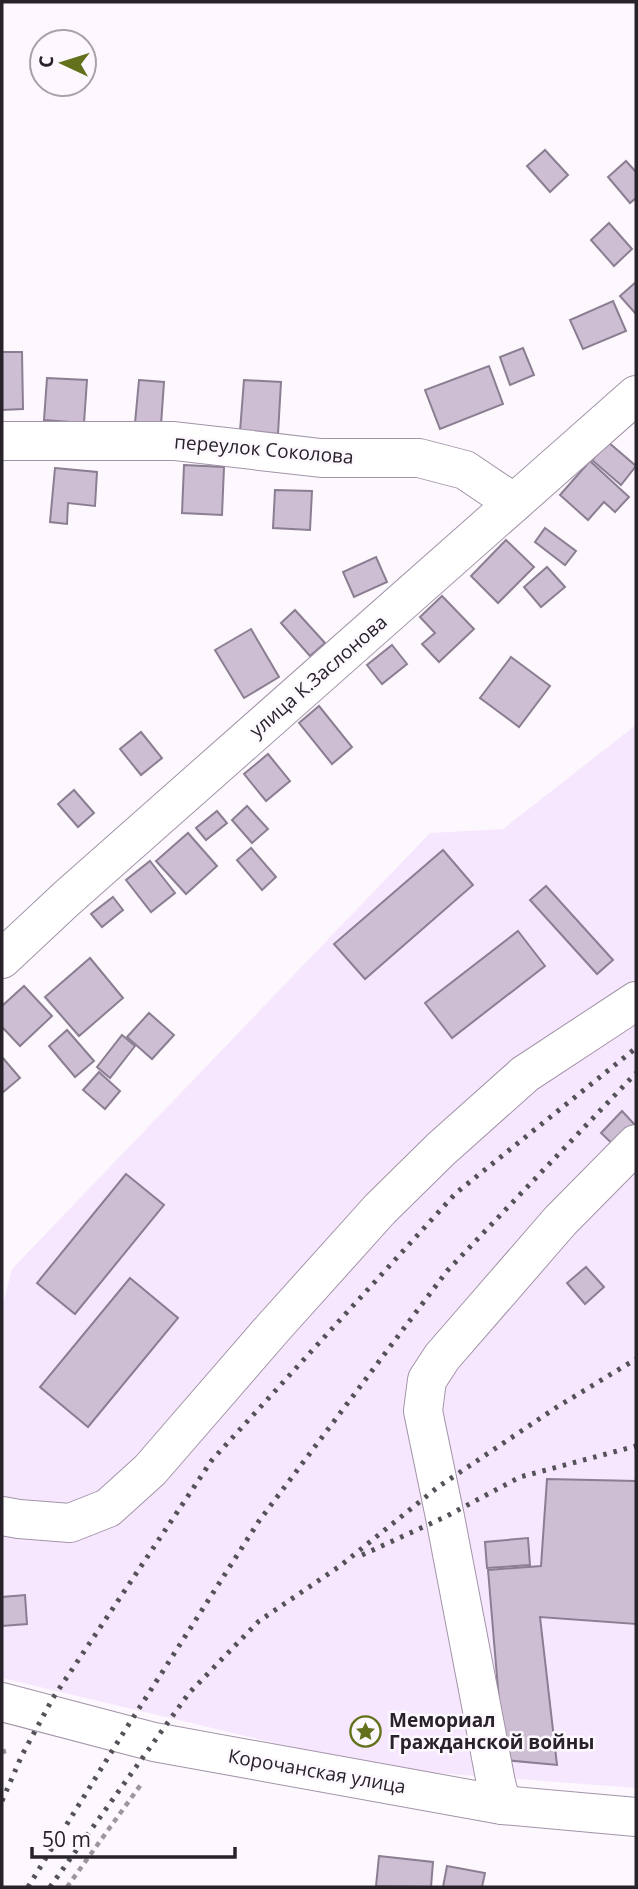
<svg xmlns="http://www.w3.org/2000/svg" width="638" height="1889" font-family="'Open Sans',sans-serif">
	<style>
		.built { fill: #f7e7fe }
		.building { fill: #cdbed3; stroke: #8c7e92; stroke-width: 2 }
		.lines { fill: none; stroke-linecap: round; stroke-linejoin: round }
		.minor-casing { stroke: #a294a8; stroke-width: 40 }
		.major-casing { stroke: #a294a8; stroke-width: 40 }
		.path { stroke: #9b979d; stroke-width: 4.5; stroke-dasharray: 5 5; stroke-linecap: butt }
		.minor { stroke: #fff; stroke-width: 38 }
		.major { stroke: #fff; stroke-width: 38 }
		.rail { stroke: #555158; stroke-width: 5; stroke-dasharray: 3.5 7; stroke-linecap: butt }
		.labels { text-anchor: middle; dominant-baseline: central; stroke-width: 5; stroke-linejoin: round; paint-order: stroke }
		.street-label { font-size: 19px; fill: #28232b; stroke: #fcf8fd }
		.poi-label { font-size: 19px; font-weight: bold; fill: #28232b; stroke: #fcf8fd; text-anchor: start }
	</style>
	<rect width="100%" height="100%" fill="#fcf8fd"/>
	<path class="built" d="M636,725V1788L384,1769L2,1678V1308L12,1269L430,833L503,829Z"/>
	<g class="building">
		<path d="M545,150L568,175L550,192L527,166Z"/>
		<path d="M626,161L636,172V198L630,203L608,177Z"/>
		<path d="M609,223L632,249L614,266L591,240Z"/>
		<path d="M636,282V314L620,296Z"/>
		<path d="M613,301L626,331L583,349L570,320Z"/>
		<path d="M523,348L534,375L510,385L500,357Z"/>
		<path d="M2,352H22L23,409L2,410Z"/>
		<path d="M489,366L503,404L440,429L425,390Z"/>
		<path d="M47,378L87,380L84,423L44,420Z"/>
		<path d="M139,380L164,382L161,425L135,423Z"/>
		<path d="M244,380L281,382L278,434L240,431Z"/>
		<path d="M608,442L636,466L621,485L592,460Z"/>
		<path d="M590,461L629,497L615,512L604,502L588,520L560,495Z"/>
		<path d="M184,465L224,467L222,515L182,513Z"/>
		<path d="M55,468L97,472L95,506L68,503L67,524L50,522Z"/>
		<path d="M275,490L312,491L310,530L273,528Z"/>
		<path d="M545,528L576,551L565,565L535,542Z"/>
		<path d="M506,540L534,567L498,603L471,576Z"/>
		<path d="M376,557L387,582L354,597L343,572Z"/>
		<path d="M547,567L565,587L541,607L524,587Z"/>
		<path d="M442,596L474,629L439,662L422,644L435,633L420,617Z"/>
		<path d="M295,610L325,643L310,656L281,623Z"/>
		<path d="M251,629L279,677L244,698L215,650Z"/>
		<path d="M392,645L407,664L382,684L367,665Z"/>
		<path d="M511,657L550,686L519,727L480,698Z"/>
		<path d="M319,706L352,747L332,764L299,723Z"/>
		<path d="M141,732L162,758L141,775L120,749Z"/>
		<path d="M268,754L290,781L266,801L244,774Z"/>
		<path d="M74,790L94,813L78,827L58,804Z"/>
		<path d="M247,806L268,829L252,843L232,820Z"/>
		<path d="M217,811L227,823L206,840L196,828Z"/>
		<path d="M188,833L217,866L186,894L156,861Z"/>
		<path d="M251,848L276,877L262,890L237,860Z"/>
		<path d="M443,850L473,885L365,979L334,944Z"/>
		<path d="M150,861L175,893L151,912L126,880Z"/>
		<path d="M546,886L613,960L597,974L530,900Z"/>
		<path d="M113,897L123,910L102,927L91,914Z"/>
		<path d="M518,931L545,966L452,1038L425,1003Z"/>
		<path d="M90,958L123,998L79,1036L45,997Z"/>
		<path d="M24,986L52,1016L20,1046L2,1027V1006Z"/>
		<path d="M149,1013L174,1035L152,1059L127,1037Z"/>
		<path d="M67,1030L94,1061L75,1077L49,1046Z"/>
		<path d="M122,1035L135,1046L110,1078L97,1067Z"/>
		<path d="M2,1057L20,1078L2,1093Z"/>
		<path d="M99,1072L120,1091L105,1109L83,1090Z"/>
		<path d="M622,1111L636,1126L618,1149L601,1133Z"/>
		<path d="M126,1174L164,1205L75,1314L37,1283Z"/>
		<path d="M586,1267L604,1287L585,1304L567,1283Z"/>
		<path d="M130,1278L178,1318L88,1427L40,1387Z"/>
		<path d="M547,1479L636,1481V1624L540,1617L557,1765L504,1760L488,1570L541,1566Z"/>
		<path d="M528,1538L530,1565L487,1568L485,1542Z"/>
		<path d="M25,1595L27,1624L2,1626V1597Z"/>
		<path d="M379,1856L433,1862L431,1887L376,1886Z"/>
		<path d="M447,1866L485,1873L482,1887H443Z"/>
	</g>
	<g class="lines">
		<defs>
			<g id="minor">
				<path d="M2,441H174L321,458H419L465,470L514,503"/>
				<path d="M2,959L66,899L636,395"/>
				<path d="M2,1516L19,1519L70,1523L108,1508L150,1470L273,1328L380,1209L441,1149L525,1074L636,1001"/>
				<path d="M502,1805L496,1783L445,1517L423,1411L427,1380L442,1357L560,1221L636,1144"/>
			</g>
			<path id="major" d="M2,1702L154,1742L502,1805L636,1817"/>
		</defs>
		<use href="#minor" class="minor-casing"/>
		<use href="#major" class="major-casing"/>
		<g class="path">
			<path d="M2,1752L6,1751"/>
			<path d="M67,1887L142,1783"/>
		</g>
		<use href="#minor" class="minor"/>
		<use href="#major" class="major"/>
		<g class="rail">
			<path d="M362,1555L445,1517L520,1477L636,1446"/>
			<path d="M2,1801L22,1755L53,1698L212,1460L456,1193L636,1048"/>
			<path d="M28,1887L122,1735L259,1521L447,1271L636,1073"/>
			<path d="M50,1887L189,1693L259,1621L340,1566L438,1487L557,1407L636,1359"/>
		</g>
	</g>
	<defs>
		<symbol id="sight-ring" viewBox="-11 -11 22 22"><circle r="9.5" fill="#fcf8fd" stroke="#63711c" stroke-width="1.5"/><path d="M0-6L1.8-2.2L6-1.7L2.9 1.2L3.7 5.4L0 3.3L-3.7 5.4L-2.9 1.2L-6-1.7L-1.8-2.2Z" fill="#63711c"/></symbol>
	</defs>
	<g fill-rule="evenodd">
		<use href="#sight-ring" x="348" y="1714" width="35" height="35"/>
	</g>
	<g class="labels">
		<g class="street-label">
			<text transform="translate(264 449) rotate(5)">переулок Соколова</text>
			<text transform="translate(318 676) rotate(-41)">улица К.Заслонова</text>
			<text transform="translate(317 1771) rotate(10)">Корочанская улица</text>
		</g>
		<g class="poi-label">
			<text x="389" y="1720">Мемориал<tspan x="389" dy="22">Гражданской войны</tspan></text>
		</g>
	</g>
	<rect width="638" height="1889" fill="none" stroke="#28232b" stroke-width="7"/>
	<g transform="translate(63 63) rotate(274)"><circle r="33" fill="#fcf8fd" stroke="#a7a3a9" stroke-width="2"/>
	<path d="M0-5L12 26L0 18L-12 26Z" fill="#63711c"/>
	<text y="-10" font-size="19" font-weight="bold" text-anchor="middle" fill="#28232b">С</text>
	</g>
	<path d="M32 1847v10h203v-10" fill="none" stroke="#28232b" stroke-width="3.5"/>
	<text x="42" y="1847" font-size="21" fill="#28232b" stroke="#fcf8fd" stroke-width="5" paint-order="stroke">50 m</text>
</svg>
